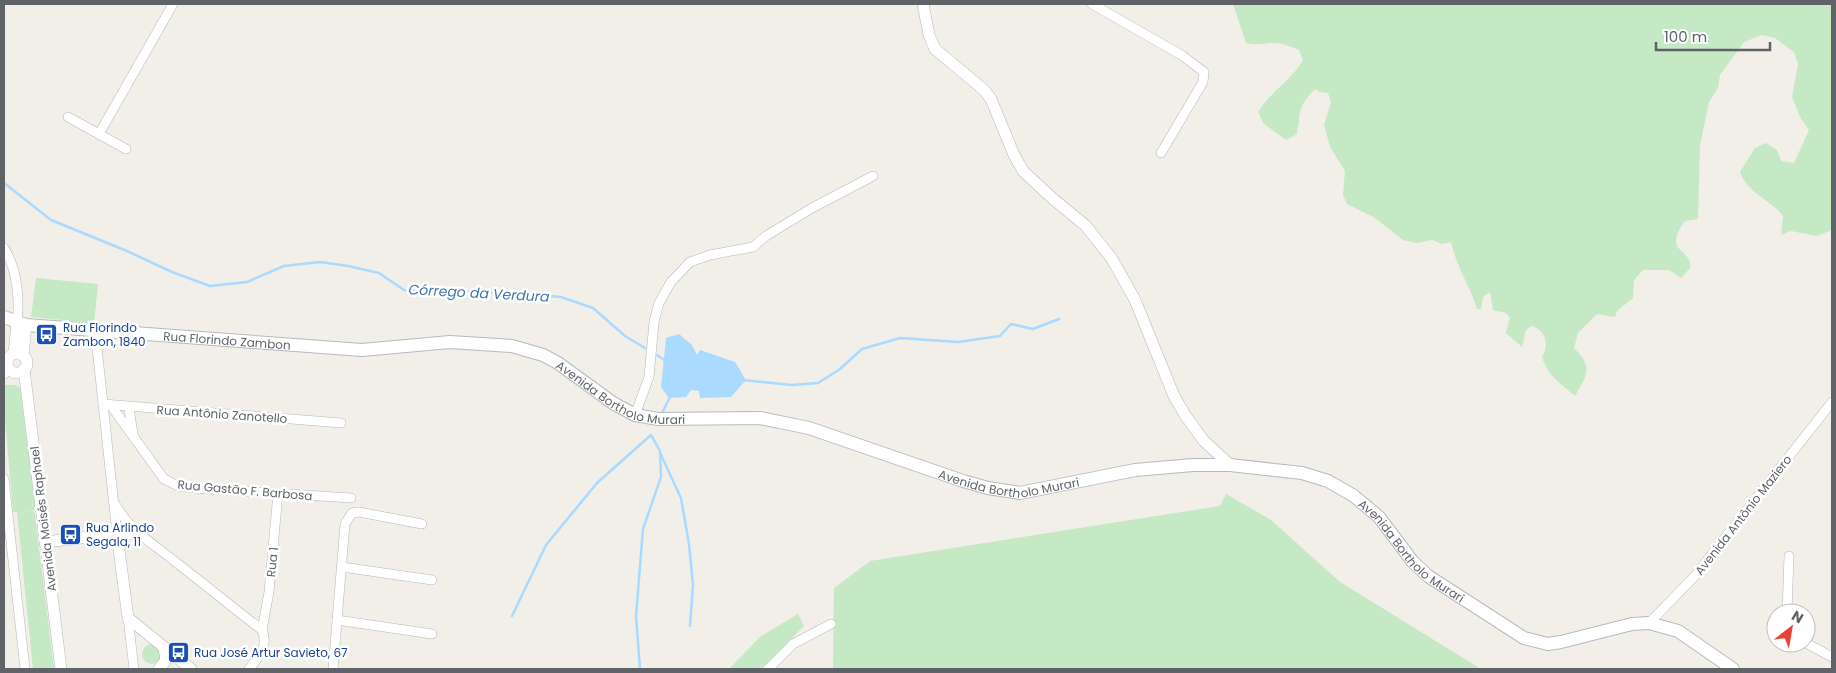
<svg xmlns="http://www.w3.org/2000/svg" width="1836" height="673" font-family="Poppins,sans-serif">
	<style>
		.green { fill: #c5e8c5 }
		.water { fill: #aadaff }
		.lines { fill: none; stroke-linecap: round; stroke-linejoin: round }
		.stream { stroke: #aadaff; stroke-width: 2.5 }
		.minor-casing { stroke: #b5b8bc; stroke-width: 10 }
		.tertiary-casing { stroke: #b5b8bc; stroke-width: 12 }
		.secondary-casing { stroke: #b6babf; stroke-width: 14 }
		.minor { stroke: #fff; stroke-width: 9 }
		.tertiary { stroke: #fff; stroke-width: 11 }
		.secondary { stroke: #fff; stroke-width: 12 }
		.labels { text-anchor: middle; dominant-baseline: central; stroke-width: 5; stroke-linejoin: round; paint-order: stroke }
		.transit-label { font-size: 12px; fill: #164399; stroke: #fff; text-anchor: start }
		.street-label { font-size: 12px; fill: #5f6368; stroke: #fff }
		.water-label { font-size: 14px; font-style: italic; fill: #4174aa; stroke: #fff }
	</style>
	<rect width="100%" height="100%" fill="#f1efe8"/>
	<g class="green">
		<path d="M1233,4H1832V230L1817,236L1791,231L1781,235L1783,216C1770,199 1748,194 1740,172L1755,148L1766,143L1777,150L1781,161L1794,163L1809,130L1801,119L1792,97L1798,64L1794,52L1775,38L1762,35L1744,42L1720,75L1718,88L1709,102L1700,145L1698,219L1685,221C1661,254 1693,248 1690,268L1681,278L1669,270H1643L1634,280L1633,298L1617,311L1615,317L1597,314L1578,333L1574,348C1593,367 1588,374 1575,396C1561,384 1547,375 1542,357C1549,346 1547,331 1532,326L1526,330L1522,347L1506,333L1510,318L1506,313L1493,310L1490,292L1483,297L1481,309H1477C1470,286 1456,266 1451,242L1442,244L1432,240L1417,243L1403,240L1375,218L1347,204L1343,195L1345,171L1330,147L1324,125L1331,102L1328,93L1320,92L1315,89C1297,107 1301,112 1297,134L1286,140L1264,124L1258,112C1270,92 1291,81 1303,60L1299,50C1291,47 1280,42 1271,43C1261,44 1256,45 1246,43Z"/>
		<path d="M36,278L98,284L94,323L31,317Z"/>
		<path d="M5,385H16L20,388L36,510L24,511H33L35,515L54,669H33L17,512H13L4,408Z"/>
		<path d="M1226,494L1271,520L1340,582L1481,669H833L834,588L870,561L1220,506Z"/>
		<path d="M798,614L804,626L761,669H729L761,636Z"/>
		<circle cx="152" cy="654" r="10"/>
	</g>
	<path class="water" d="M679,334L692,345L697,355L700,350L735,362L746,380L731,397L700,398L699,391L691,390L686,397L669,398L661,387L666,338Z"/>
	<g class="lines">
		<g class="stream">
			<path d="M4,183L51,220L127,251L172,272L210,286L247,282L284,266L320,262L348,266L379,273L404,290L514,293L561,297L593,308L625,336L645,348"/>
			<path d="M657,355L666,361"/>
			<path d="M743,380L792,385L818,383L840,369L862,349L900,338L958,342L1000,336L1011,324L1033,329L1059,319"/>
			<path d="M662,413L670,397"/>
			<path d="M661,455L681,498L689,544L693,585L690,626"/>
			<path d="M512,616L546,545L597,483L651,435L660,451L661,477L643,529L636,616L640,669"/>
		</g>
		<defs>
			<g id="minor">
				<path d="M1092,4L1183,56L1204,72L1203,82L1161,153"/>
				<path d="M68,117L126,149"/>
				<path d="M99,134L173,4"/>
				<path d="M4,248C17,269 20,298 17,322"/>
				<path d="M95,329L117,534L138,535"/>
				<path d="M4,374L9,369"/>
				<path d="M103,404L341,423"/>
				<path d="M112,407L164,479L178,486L194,488L351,498"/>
				<path d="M129,408L133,434"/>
				<path d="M635,415L649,377L654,322L659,303L671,282L690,262L710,255L753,247L766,236L812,208L873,176"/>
				<path d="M4,479L25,669"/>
				<path d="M115,504C129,530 151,542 173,560C203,583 232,607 262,630"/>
				<path d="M342,567L432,580"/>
				<path d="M1787,613L1789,556"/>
				<path d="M128,618L134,669"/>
				<path d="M337,620L432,634"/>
				<path d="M1649,623L1694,577L1832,402"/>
				<path d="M262,630L269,592L278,493"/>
				<path d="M1806,643L1832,657"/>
				<path d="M249,669C259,657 269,646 262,630"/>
				<path d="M333,669L345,524L352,513L359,512L422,524"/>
				<path d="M768,669L793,644L831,624"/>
			</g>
			<g id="tertiary">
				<path d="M923,4L929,35L935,49L984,90L991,99L1014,155L1023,171L1052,198L1086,226L1112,259L1135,300L1174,396L1185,415L1204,441L1230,465"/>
				<circle cx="17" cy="363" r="10"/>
				<path d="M14,354L17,322"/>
				<path d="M23,356L26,325"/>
				<path d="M24,369L61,669"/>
				<path d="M45,542L117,534L128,618L191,669"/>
				<path d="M159,669L166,660L164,647"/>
			</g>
			<g id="secondary">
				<path id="s1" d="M4,317L26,325L362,350L450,342L512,346L543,355L558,363L613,403L635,415L658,419L760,418L809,428L963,481L988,488L1020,493L1135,470L1193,465H1230L1302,473L1328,481L1354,496L1379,517L1413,562L1428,576L1524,638L1548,644L1561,642L1632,624L1649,623L1678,631L1733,669"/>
			</g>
		</defs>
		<use href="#minor" class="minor-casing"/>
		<use href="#tertiary" class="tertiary-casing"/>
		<use href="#secondary" class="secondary-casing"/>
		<use href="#minor" class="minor"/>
		<use href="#tertiary" class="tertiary"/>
		<use href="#secondary" class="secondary"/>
	</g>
	<defs>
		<symbol id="bus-square" viewBox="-11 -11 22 22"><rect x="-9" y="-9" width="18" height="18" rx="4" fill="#1a4fb4" stroke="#fff"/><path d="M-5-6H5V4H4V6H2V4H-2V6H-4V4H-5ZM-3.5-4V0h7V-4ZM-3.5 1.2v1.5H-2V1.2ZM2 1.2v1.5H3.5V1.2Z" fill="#fff"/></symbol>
	</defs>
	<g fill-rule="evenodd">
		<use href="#bus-square" x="34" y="322" width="25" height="25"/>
		<use href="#bus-square" x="58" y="522" width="25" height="25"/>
		<use href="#bus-square" x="166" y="640" width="25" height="25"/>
	</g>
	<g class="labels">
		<g class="transit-label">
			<text x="63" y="327">Rua Florindo<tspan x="63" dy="14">Zambon, 1840</tspan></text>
			<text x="86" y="527">Rua Arlindo<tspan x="86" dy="14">Segala, 11</tspan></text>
			<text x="194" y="652">Rua José Artur Savieto, 67</text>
		</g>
		<g class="street-label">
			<text stroke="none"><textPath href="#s1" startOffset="225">Rua Florindo Zambon</textPath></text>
			<text stroke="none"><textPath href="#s1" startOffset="632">Avenida Bortholo Murari</textPath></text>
			<text transform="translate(222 414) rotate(4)">Rua Antônio Zanotello</text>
			<text stroke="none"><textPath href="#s1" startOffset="1038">Avenida Bortholo Murari</textPath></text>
			<text transform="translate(245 490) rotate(5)">Rua Gastão F. Barbosa</text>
			<text transform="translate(1743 515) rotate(-52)">Avenida Antônio Maziero</text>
			<text transform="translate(43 519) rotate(-97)">Avenida Moisés Raphael</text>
			<text stroke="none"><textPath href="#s1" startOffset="1472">Avenida Bortholo Murari</textPath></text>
			<text transform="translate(272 562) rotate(-84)">Rua 1</text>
		</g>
		<g class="water-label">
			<text transform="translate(479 293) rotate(3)">Córrego da Verdura</text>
		</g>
	</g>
	<rect width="1836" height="673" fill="none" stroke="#5f6368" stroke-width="10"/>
	<g transform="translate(1791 628) rotate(31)"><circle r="24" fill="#ffffff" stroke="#bfc1c3"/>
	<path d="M0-4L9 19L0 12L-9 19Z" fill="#ea4335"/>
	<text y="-8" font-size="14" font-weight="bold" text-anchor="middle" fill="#5f6368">N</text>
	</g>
	<path d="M1656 42v8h114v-8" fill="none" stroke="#5f6368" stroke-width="2.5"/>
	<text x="1664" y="42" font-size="15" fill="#5f6368" stroke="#ffffff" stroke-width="4" paint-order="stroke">100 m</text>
</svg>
